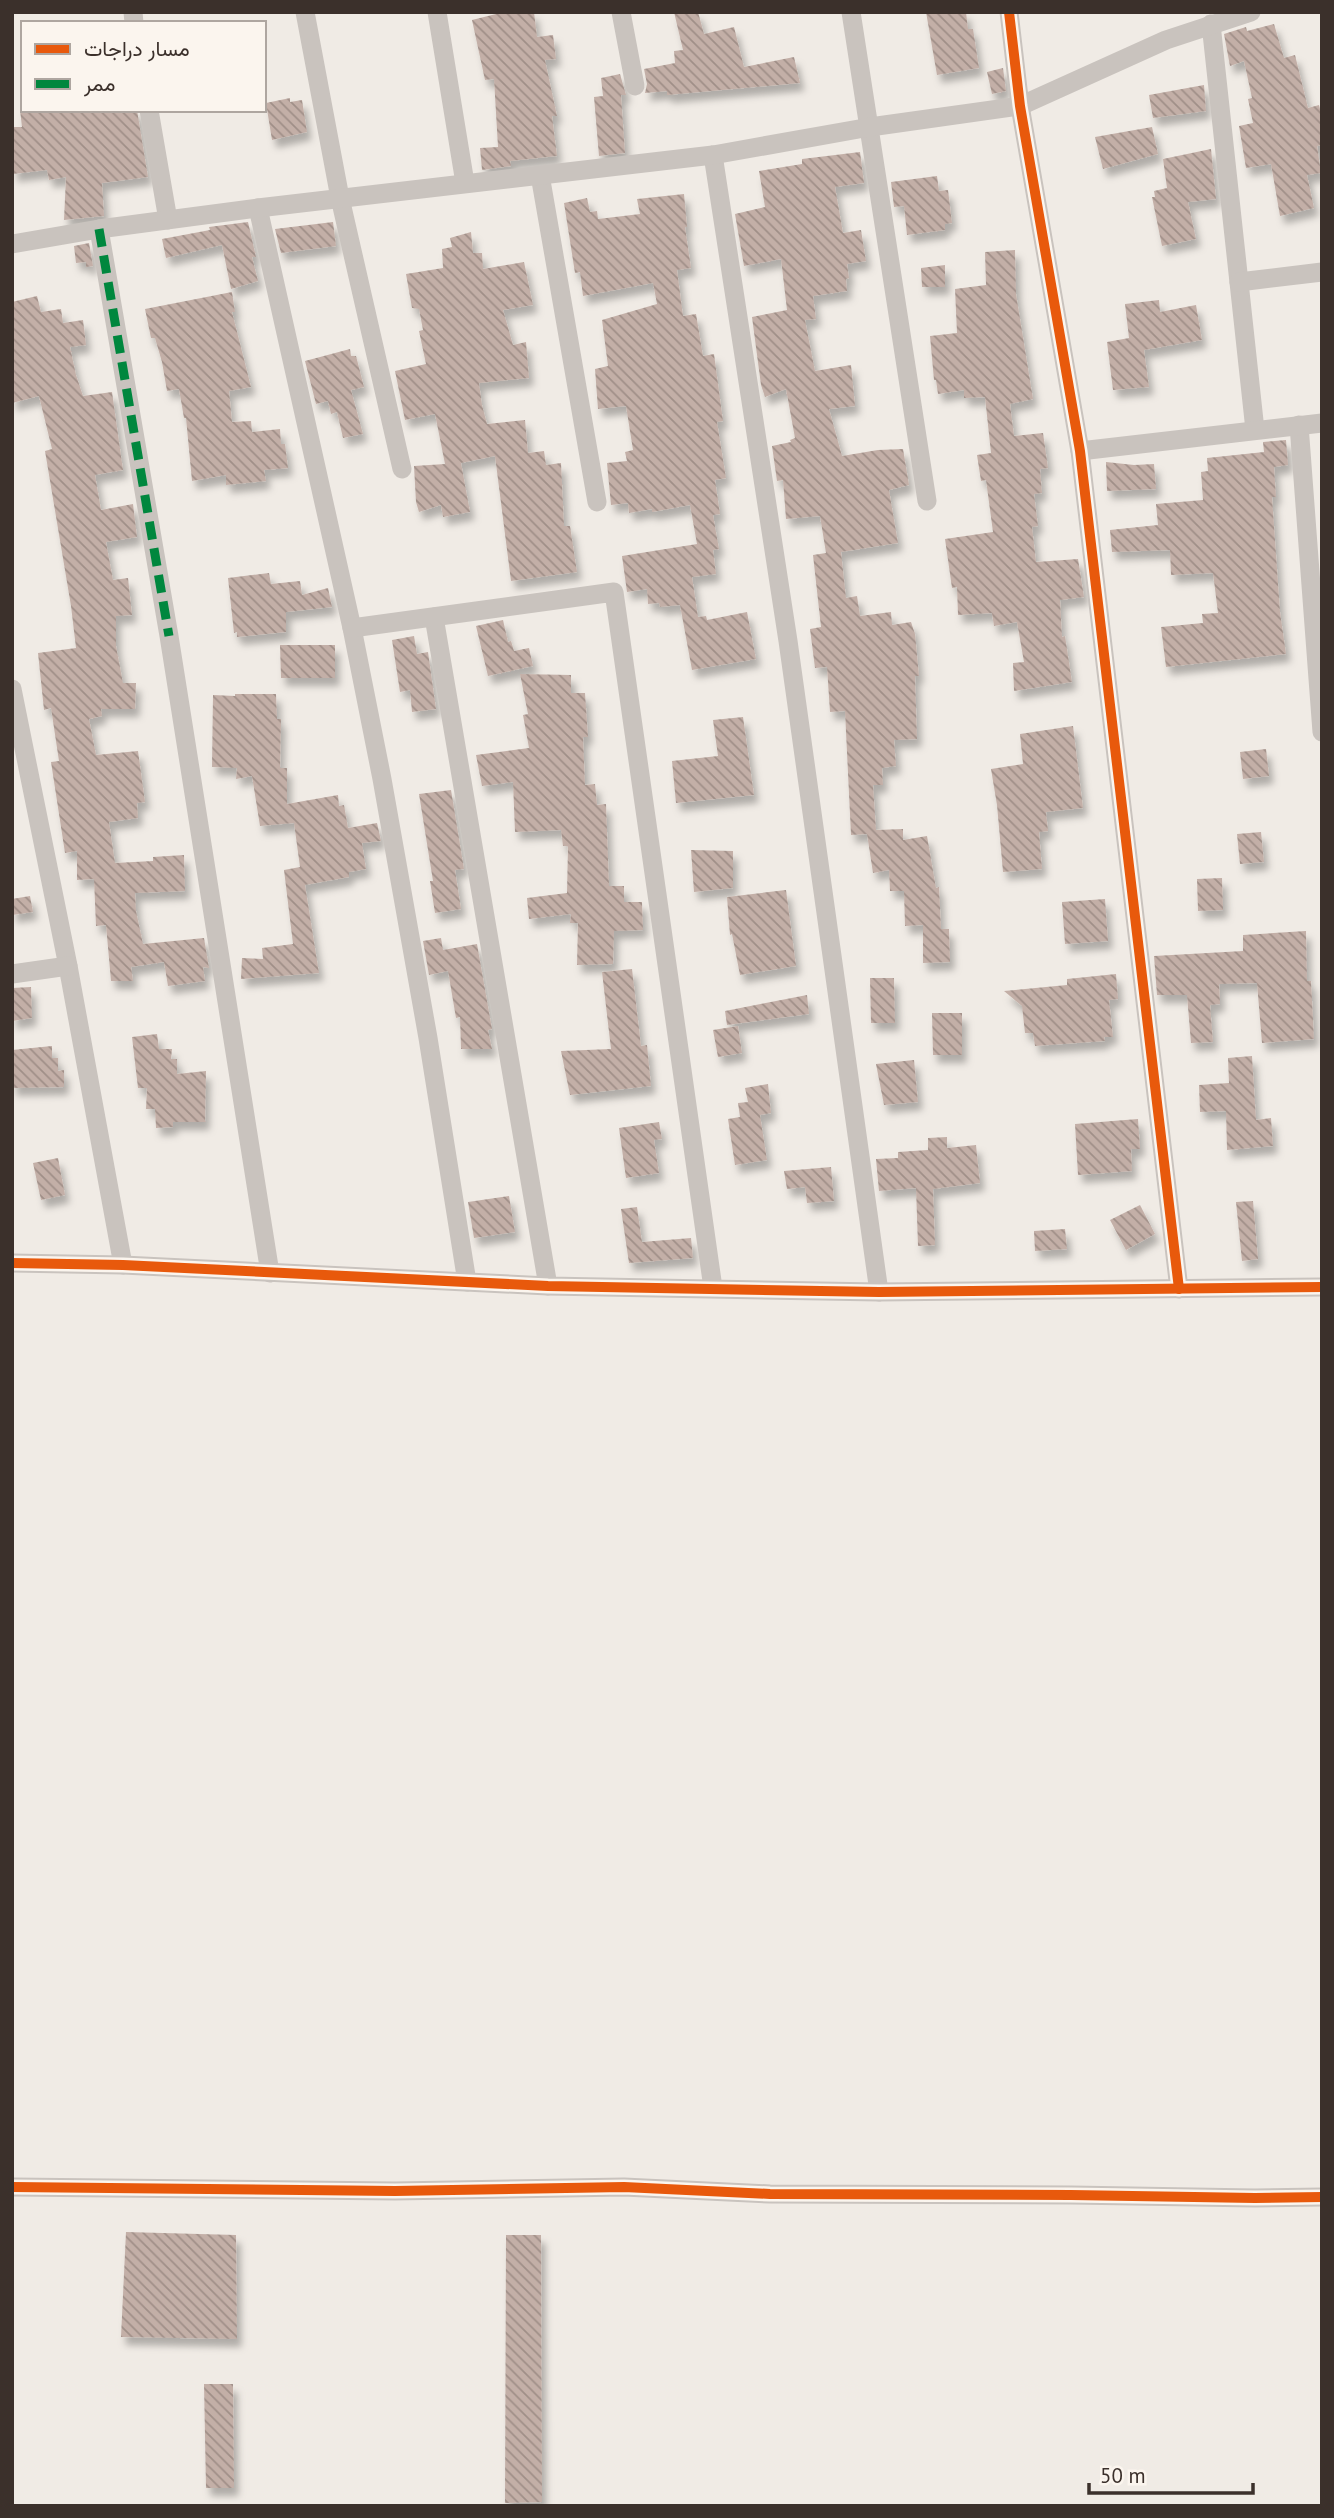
<svg xmlns="http://www.w3.org/2000/svg" width="1334" height="2518" font-family="'PT Sans',Vazirmatn,sans-serif">
	<style>
		.building { fill: url(#building-back-hatch); filter: url(#shadow) }
		.lines { fill: none; stroke-linecap: round; stroke-linejoin: round }
		.street { stroke: #c9c3be; stroke-width: 19 }
		.quiet { stroke: #00873e; stroke-width: 9; stroke-dasharray: 18 9; stroke-linecap: butt }
		.cycleway-casing { stroke: #fbf5ee; stroke-width: 15 }
		.cycleway { stroke: #e8590c; stroke-width: 10 }
	</style>
	<defs>
		<pattern id="building-back-hatch" width="6" height="6" patternUnits="userSpaceOnUse" patternTransform="scale(1.75)"><rect width="6" height="6" fill="#c3afa7"/><path d="M-1 5l2 2M0 0l6 6M5-1l2 2" fill="none" stroke="#a08f88"/></pattern>
		<filter id="shadow"><feDropShadow dx="4.5" dy="8" stdDeviation="3.5" flood-color="#0004"/></filter>
	</defs>
	<rect width="100%" height="100%" fill="#f0ebe5"/>
	<g class="building">
		<path d="M504,12H534L537,37L553,35L556,59L545,60L557,116H552L557,156L510,161L511,166L482,170L480,148L498,147L494,79L485,80L472,20Z"/>
		<path d="M674,12H698L704,34L734,27L744,67L794,57L800,83L667,95V91L645,93L647,84L644,69L675,63L674,51L683,50Z"/>
		<path d="M926,12H966L968,29H973L979,68L937,75Z"/>
		<path d="M1274,24L1284,58L1295,55L1308,108L1319,105L1322,117V145L1317,146L1321,173L1307,175L1314,208L1280,216L1271,164L1246,168L1239,126L1253,123L1248,99L1252,98L1244,61L1230,66L1224,34L1246,27L1247,31Z"/>
		<path d="M1003,68L1006,91L992,94L987,72Z"/>
		<path d="M620,74L626,95H621L625,153L599,156L594,97L603,96L601,78Z"/>
		<path d="M1204,85L1206,111L1153,118L1149,95Z"/>
		<path d="M290,98V102L302,100L307,132L272,140L266,103Z"/>
		<path d="M20,110H137L148,177L102,183L104,216L64,220L66,177L49,180L47,170L13,174L12,127H22Z"/>
		<path d="M1152,127L1158,154L1103,169L1095,137Z"/>
		<path d="M1211,149L1216,199L1188,202L1196,239L1162,246L1152,197H1155L1154,191L1167,188L1163,159Z"/>
		<path d="M860,152L864,183L835,187L843,233L861,230L866,261L847,264L849,278L846,279L847,291L813,296L816,319L805,320L815,371L851,365L855,406L829,409L842,456L878,450L903,449L909,485L889,490L898,543L841,552L846,598L857,596L860,616L891,612L892,625L911,622L915,634L919,676H915L917,739L894,740L896,766L882,768L883,785H873L876,830L903,829V840L927,836L936,888L939,887L941,929H949L950,962L923,963V925L905,926L904,891H890L889,870L873,873L867,834L851,835L845,711L830,712L827,667L815,668L810,629L821,627L813,555L826,553L820,516L786,519L783,480L777,481L772,446L791,442L790,440L795,438L786,389L765,397L761,385L752,317L787,310L781,259L744,266L735,214L765,207L759,171L802,164V159Z"/>
		<path d="M937,176L939,191L948,190L952,223L945,224V230L907,235L904,206L894,207L891,182Z"/>
		<path d="M684,194L687,227H685L691,268L677,270L683,316L696,314L703,356L714,354L723,421L717,422L726,478L715,480L720,514L713,515L719,549L713,550L716,574L692,577L698,617L706,616L707,620L747,612L756,659L692,670L680,605L660,607L659,603L648,604L647,589L627,592L622,556L697,544L690,505L652,512V509L629,513L628,503L611,505L607,463L627,461L625,452L633,450L626,406L598,409L595,369L608,366L602,320L657,304L653,283L583,296L580,272L575,273L564,203L587,198L590,212L597,211L598,219L640,214L637,199Z"/>
		<path d="M248,222L256,257H252L258,281L231,289L222,245L166,258L162,239L210,230L209,227Z"/>
		<path d="M333,222L336,246L281,253L275,229Z"/>
		<path d="M471,232L473,253H482L483,269L524,262L533,305L503,310L513,345L526,342L529,378L479,383L482,405L487,424L525,420L528,453L544,451L546,465L561,463L564,526H570L577,572L511,581L495,456L461,463L470,512L443,517L441,505L419,512L416,502L414,466L445,464L435,414L405,420L395,371L426,364L419,331L423,330L419,309L412,308L406,274L443,268L442,249L452,247L450,238Z"/>
		<path d="M89,243L93,266L86,267V262L76,263L74,246Z"/>
		<path d="M1015,250L1016,294L1033,399L1010,404L1014,436L1043,433L1048,468L1040,469L1042,493L1034,494L1038,526L1032,527L1036,562L1078,559L1084,597L1060,600L1062,637L1065,636L1072,682L1014,691L1013,663L1024,662L1017,622L994,626L992,613L958,615L957,587L952,588L945,539L993,532L986,480L981,481L977,455L991,453L985,397L964,398V390L938,394L936,380H934L930,336L957,333L955,289L986,285L985,252Z"/>
		<path d="M945,265V287H922L921,268Z"/>
		<path d="M232,292L235,312H232L251,387L229,391L232,422L251,421L252,432L280,429L281,444H285L288,468L264,470L266,481L226,485V475L192,481L186,418H184L179,389L167,391L162,362L155,338H151L145,309Z"/>
		<path d="M37,296L41,312L61,309L63,323L83,320L86,345L70,347L76,375L83,396L112,392L123,470L95,475L101,510L133,504L137,537L106,542L113,580L128,578L132,615L116,616V646L123,683H136L135,709H101L102,716L89,719L96,755L138,751L145,802L137,803L138,818L109,822L115,863L153,861V857L184,855L185,891L135,893L136,911L143,944L204,938L209,968L203,967L205,981L168,986L164,962L131,967L133,981H111L106,925L96,926L94,879L77,880V851L65,853L51,762L59,761L51,708L44,710L38,653L76,648L71,606L45,451L52,449L39,396L12,403V302Z"/>
		<path d="M1159,300L1160,312L1196,305L1202,340L1144,350L1149,387L1113,390L1107,342L1129,338L1125,304Z"/>
		<path d="M350,349L351,356H356L364,387L351,390L363,434L343,438L337,412L331,414L328,401L316,404L305,361Z"/>
		<path d="M1286,440L1288,465L1274,467L1276,497H1272L1280,612L1286,654L1166,667L1161,627L1203,623L1202,614L1218,613L1213,573L1171,575L1170,550L1112,552L1110,530L1158,525L1156,504L1203,500L1201,472L1208,471L1207,458L1264,452L1263,442Z"/>
		<path d="M1106,462L1134,465L1154,464L1156,489L1107,491Z"/>
		<path d="M269,573L271,584L300,581L302,595L328,588L332,607L286,612V632L237,637V632L234,633L228,578Z"/>
		<path d="M503,620L508,642L511,641L514,651L529,648L533,666L488,676L476,626Z"/>
		<path d="M414,636L417,654L428,652L436,709L412,712L410,690L400,692L392,640Z"/>
		<path d="M280,645H335V678H281Z"/>
		<path d="M520,674L571,675V693H585L588,737H583L585,785L595,784L597,805L606,804L609,886H624V902H642L643,930L614,931L613,964L577,965L578,923H570L571,914L529,919L527,898L567,893L568,846H563L561,830L515,832L513,782L482,786L476,755L529,748L523,715L528,714Z"/>
		<path d="M235,694H276L277,719H281L280,768H287V804L338,795L339,806L344,805L348,828L377,823L381,841L362,843L366,869L349,872V877L305,885L319,973L241,979L242,958L263,959L262,948L293,944L284,870L300,867L294,823L260,826L252,776L236,779L237,768L212,767L213,695L235,696Z"/>
		<path d="M743,717L754,795L676,803L672,761L718,756L713,720Z"/>
		<path d="M1073,726L1083,808L1046,812L1048,831L1039,832L1042,869L1003,872L997,805L991,769L1023,764L1020,734Z"/>
		<path d="M1266,749L1269,776L1243,779L1240,752Z"/>
		<path d="M451,790L464,869L455,870L461,909L435,913L430,881H433L419,794Z"/>
		<path d="M1261,832L1264,862L1240,864L1237,834Z"/>
		<path d="M691,850L733,851V888L694,892Z"/>
		<path d="M1222,878L1223,910L1198,911L1197,879Z"/>
		<path d="M786,890L796,966L740,975L732,934L730,935L727,897Z"/>
		<path d="M30,896L33,912L12,915V899Z"/>
		<path d="M1105,899L1108,941L1065,944L1062,902Z"/>
		<path d="M1306,931L1307,981H1311L1314,1039L1262,1043L1257,983L1219,984L1220,1004L1210,1005L1213,1042L1191,1043L1187,995H1157L1154,956L1243,951V935Z"/>
		<path d="M441,938L443,950L477,944L492,1029L488,1030L492,1049H461L460,1017L456,1018L448,971L429,975L423,941Z"/>
		<path d="M632,969L641,1046L647,1045L651,1086L570,1095L561,1051L611,1049L602,972Z"/>
		<path d="M1116,974L1118,999L1109,1000L1113,1037H1104L1105,1041L1035,1046L1033,1033H1025L1022,1006L1004,991L1067,985V979Z"/>
		<path d="M870,978H894L895,1023H871Z"/>
		<path d="M31,987L32,1018L12,1021V988Z"/>
		<path d="M807,995L809,1014L727,1025L725,1011Z"/>
		<path d="M932,1013H962V1055H933Z"/>
		<path d="M738,1026L742,1053L718,1057L713,1030Z"/>
		<path d="M157,1034L159,1049H172L171,1059H177V1074L206,1071L205,1122H173V1127L156,1128L155,1109H146L147,1088H138L132,1037Z"/>
		<path d="M52,1046V1058H58V1071L64,1070V1087L12,1088V1050Z"/>
		<path d="M1252,1056L1256,1120L1271,1118L1273,1146L1227,1150L1226,1111L1200,1112L1199,1085L1229,1083L1228,1058Z"/>
		<path d="M914,1060L918,1102L884,1105L876,1064Z"/>
		<path d="M768,1084L771,1113L760,1115L767,1160L735,1165L728,1119L740,1117L738,1103L748,1102L745,1088Z"/>
		<path d="M1138,1119L1140,1149H1131L1132,1171L1078,1175L1075,1124Z"/>
		<path d="M659,1122L662,1139L654,1140L659,1173L626,1178L619,1128Z"/>
		<path d="M947,1137V1148L976,1145L980,1183L933,1189L935,1245L918,1246L916,1188L879,1191L876,1159L898,1158V1152L928,1150V1138Z"/>
		<path d="M58,1158L65,1195L41,1200L33,1163Z"/>
		<path d="M831,1167L834,1201L807,1203L805,1187L787,1189L784,1171Z"/>
		<path d="M509,1196L515,1232L474,1238L468,1202Z"/>
		<path d="M1253,1201L1258,1259L1242,1261L1236,1202Z"/>
		<path d="M1140,1205L1155,1234L1126,1250L1110,1220Z"/>
		<path d="M637,1207L642,1242L691,1238L693,1258L629,1263L621,1209Z"/>
		<path d="M1065,1229L1067,1249L1035,1251L1034,1231Z"/>
		<path d="M126,2232L236,2235L237,2339L121,2337Z"/>
		<path d="M506,2235H541L542,2502L505,2503Z"/>
		<path d="M204,2384H233L234,2488H206Z"/>
	</g>
	<g class="lines">
		<g class="street">
			<path d="M133,12L134,23"/>
			<path d="M305,12L340,198L402,469"/>
			<path d="M437,12L465,183"/>
			<path d="M621,12L635,86"/>
			<path d="M851,12L927,501"/>
			<path d="M1009,12L1020,106L1080,451L1179,1289"/>
			<path d="M1211,24L1255,430"/>
			<path d="M149,110L168,220"/>
			<path d="M713,155L788,641L879,1292"/>
			<path d="M540,175L597,502"/>
			<path d="M258,208L352,628L382,779L428,1038L467,1282"/>
			<path d="M99,229L169,636L270,1273"/>
			<path d="M12,244L99,229L258,208L713,155L870,127L1020,106L1166,40L1251,12"/>
			<path d="M1239,282L1322,272"/>
			<path d="M1299,425L1322,732"/>
			<path d="M1080,451L1322,423"/>
			<path d="M434,617L548,1286"/>
			<path d="M352,628L614,592L713,1288"/>
			<path d="M12,689L68,966L123,1265"/>
			<path d="M12,974L68,966"/>
			<path d="M12,1263L123,1265L548,1286L879,1292L1322,1287"/>
			<path d="M12,2187L395,2191L624,2187L770,2194L1071,2195L1255,2198L1322,2197"/>
		</g>
		<path class="quiet" d="M99,229L169,636"/>
		<defs>
			<g id="cycleway">
				<path d="M1009,12L1020,106L1080,451L1179,1289"/>
				<path d="M12,1263L123,1265L548,1286L879,1292L1322,1287"/>
				<path d="M12,2187L395,2191L624,2187L770,2194L1071,2195L1255,2198L1322,2197"/>
			</g>
		</defs>
		<use href="#cycleway" class="cycleway-casing"/>
		<use href="#cycleway" class="cycleway"/>
	</g>
	<rect width="1334" height="2518" fill="none" stroke="#3b302b" stroke-width="28"/>
	<rect x="21" y="21" width="245" height="91" fill="#fbf5ee" stroke="#aea6a0" stroke-width="2"/>
	<rect x="35" y="44" width="35" height="10" fill="#e8590c" stroke="#aea6a0" stroke-width="2"/>
	<text x="84" y="56" font-size="21" fill="#3b302b">مسار دراجات</text>
	<rect x="35" y="79" width="35" height="10" fill="#00873e" stroke="#aea6a0" stroke-width="2"/>
	<text x="84" y="91" font-size="21" fill="#3b302b">ممر</text>
	<path d="M1089 2483v10h164v-10" fill="none" stroke="#3b302b" stroke-width="3.5"/>
	<text x="1100" y="2483" font-size="21" fill="#3b302b" stroke="#fbf5ee" stroke-width="5" paint-order="stroke">50 m</text>
</svg>
